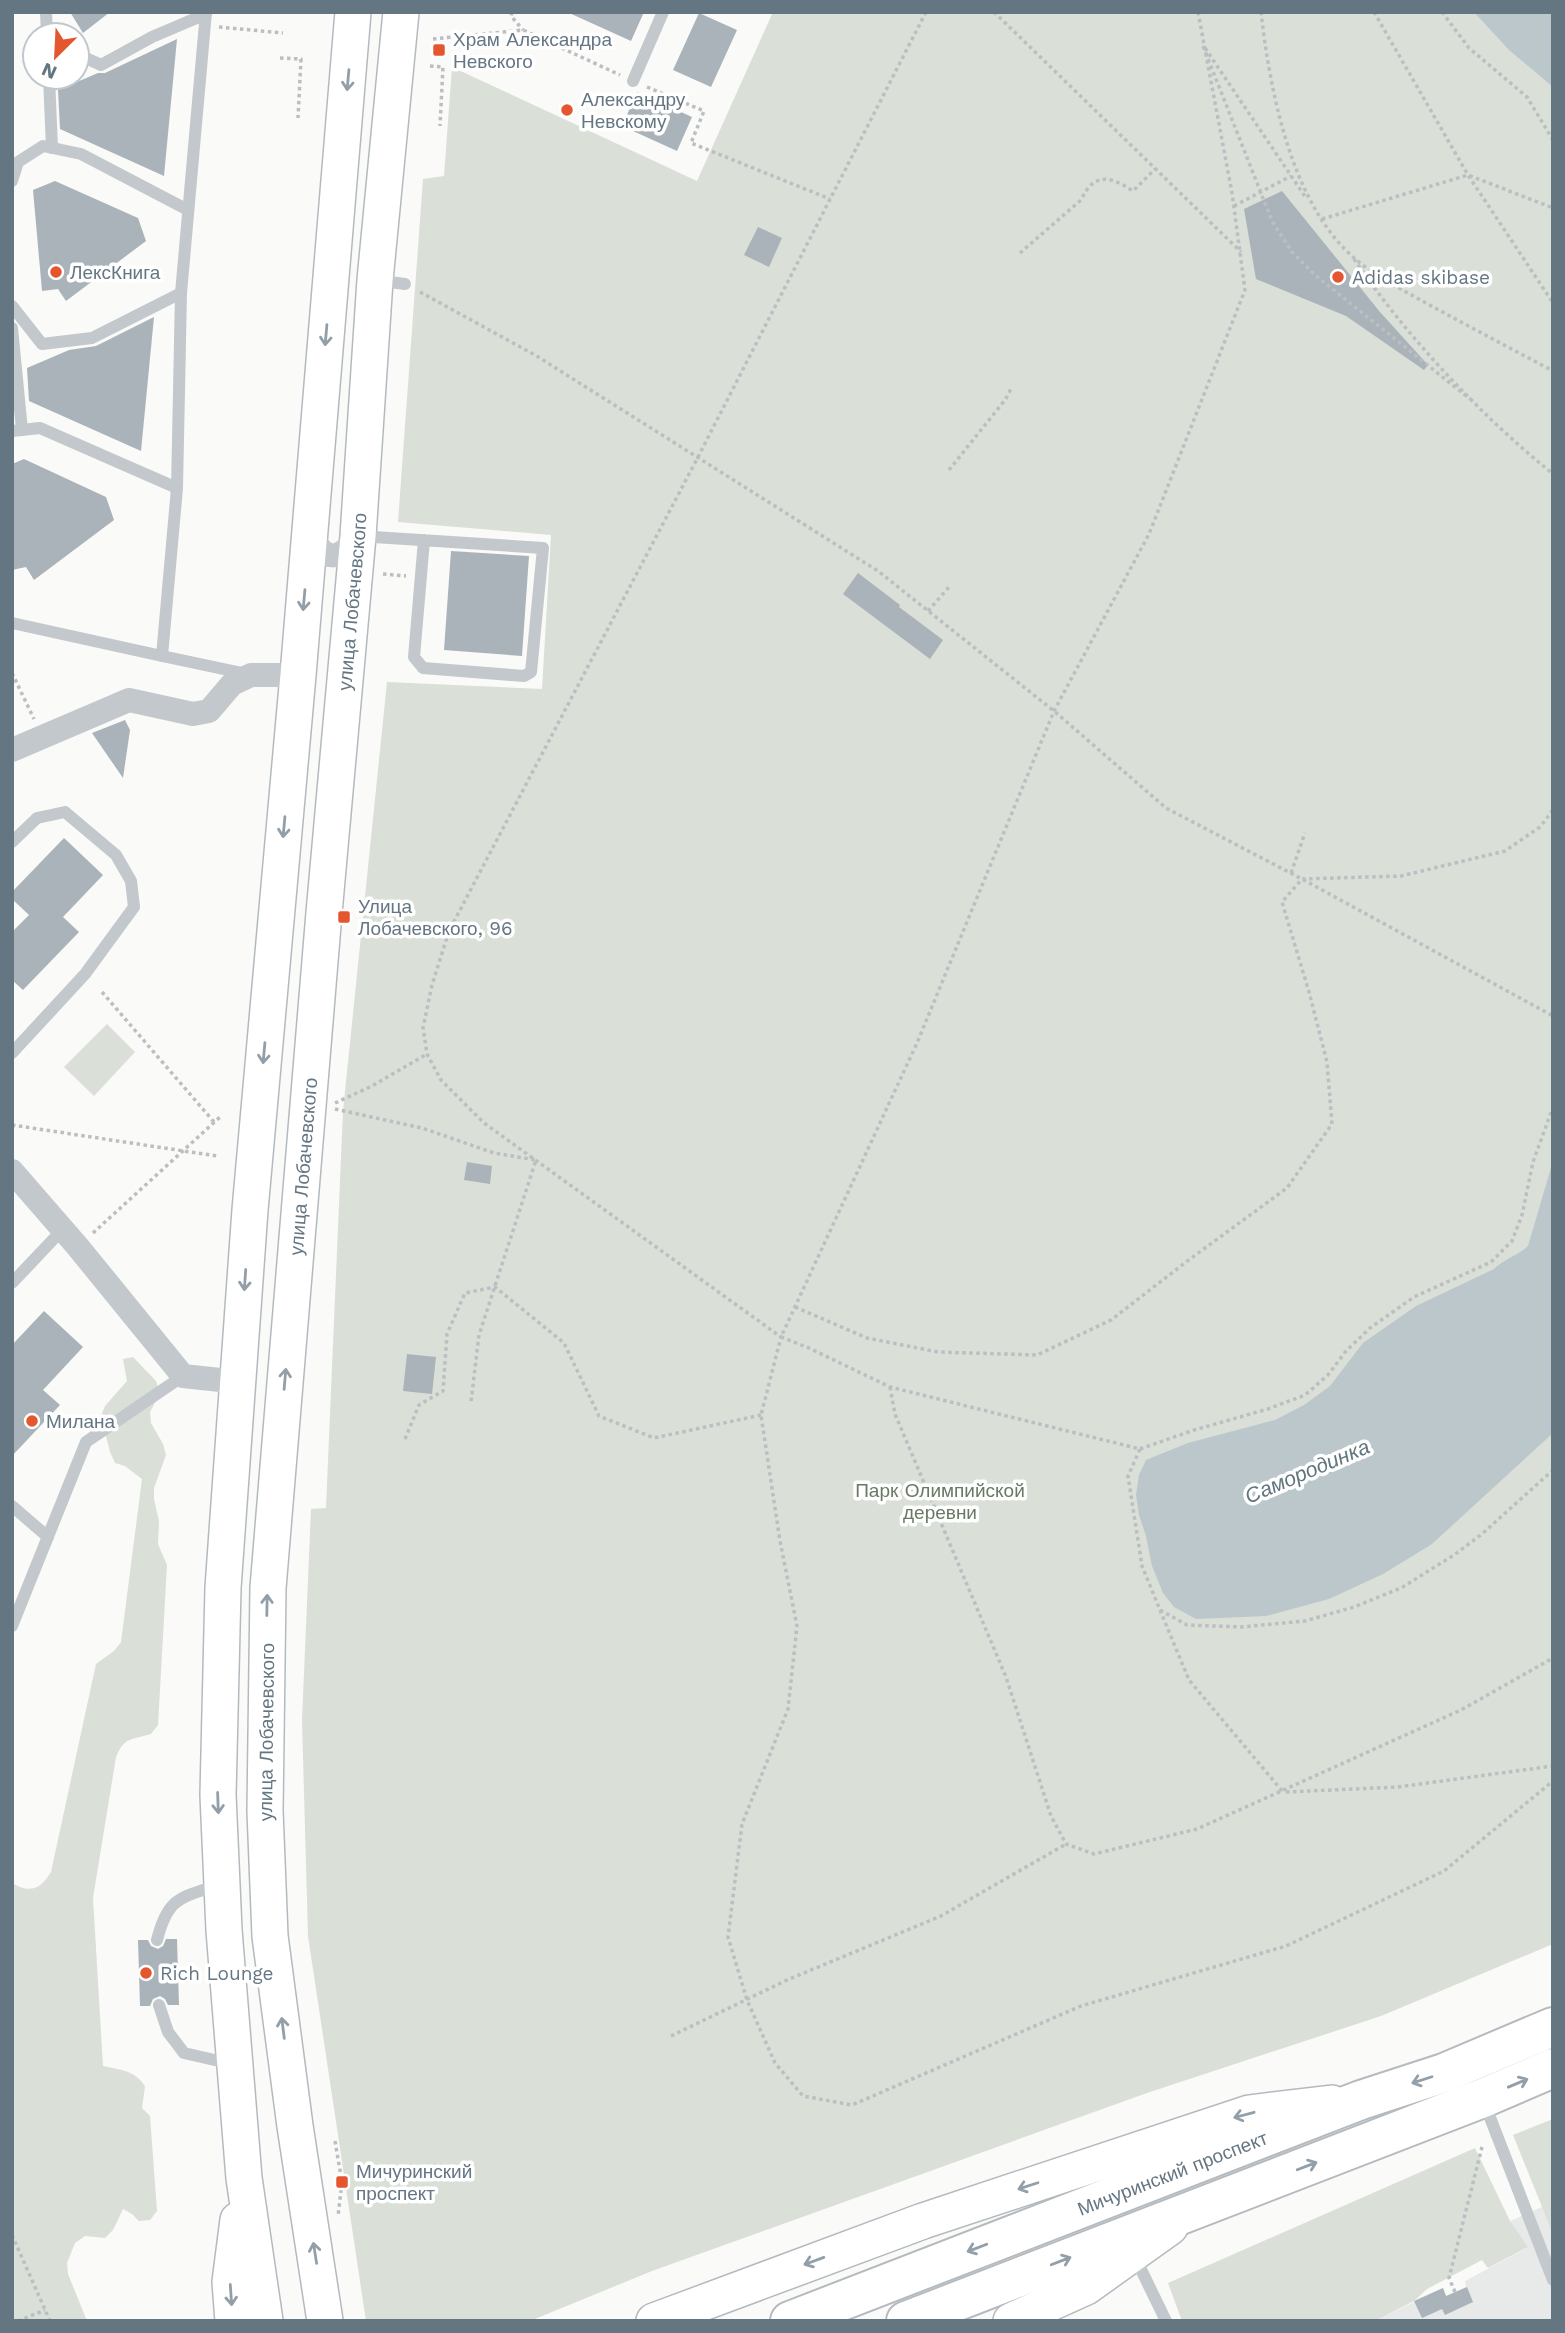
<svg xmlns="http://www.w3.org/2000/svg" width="1565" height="2333" font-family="'Work Sans',sans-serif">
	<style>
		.built { fill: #e8e9e9 }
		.green { fill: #dadfd7 }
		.water { fill: #bbc7cb }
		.building { fill: #aab3b9 }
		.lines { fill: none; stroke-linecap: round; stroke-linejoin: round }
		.secondary-casing { stroke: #b3babf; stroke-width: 38 }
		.primary-casing { stroke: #b5babe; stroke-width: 42 }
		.path { stroke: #bbbfc2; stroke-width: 3.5; stroke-dasharray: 3.5 3.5; stroke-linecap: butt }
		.service { stroke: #c3c8cc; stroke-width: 12 }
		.minor { stroke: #c3c8cc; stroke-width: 24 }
		.secondary { stroke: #fff; stroke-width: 35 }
		.primary { stroke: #fff; stroke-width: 38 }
		.path-bridge { stroke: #bbbfc2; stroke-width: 3.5; stroke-dasharray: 3.5 3.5; stroke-linecap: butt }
		.oneway { stroke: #939fa8 }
		.poi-dot { fill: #e4572e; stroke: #fff; stroke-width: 2.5 }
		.labels { text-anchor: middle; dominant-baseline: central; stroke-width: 7; stroke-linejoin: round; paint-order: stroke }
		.poi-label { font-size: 19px; fill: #657683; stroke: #fff; text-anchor: start }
		.street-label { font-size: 19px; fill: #657683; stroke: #fff }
		.park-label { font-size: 19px; fill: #687a64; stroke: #fff }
		.water-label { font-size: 21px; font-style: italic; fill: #60757c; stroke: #fff }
	</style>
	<rect width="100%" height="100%" fill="#fafaf8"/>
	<path class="built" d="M1553,2202V2321H1375L1443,2288L1446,2296L1466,2287L1465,2281L1527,2248L1510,2221Z"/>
	<g class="green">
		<path d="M773,12H1553V1944L1381,2016L1147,2093L652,2271L530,2321H366L308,1936L302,1720L311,1509L326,1508L343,1111L387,682L542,689L551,535L398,522L423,179L444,176L452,67L697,181Z"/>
		<path d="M107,1024L135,1052L94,1096L64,1067Z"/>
		<path d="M133,1357L156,1381L160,1393L150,1412L151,1423L163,1444L166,1455L154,1488V1499L159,1521L158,1544L167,1565L158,1725L151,1734C132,1740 125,1736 116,1757L93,1898L103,2066C121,2070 134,2070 145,2086L142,2108L150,2116L157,2211L150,2220L139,2221L132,2214L123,2209L113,2230L105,2238L85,2236L75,2243L67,2263L68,2274L87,2321H12V1883C30,1894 41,1889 51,1872L96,1664L114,1651L121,1642L142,1479L125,1466L115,1463L110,1452L101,1416L105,1406L127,1381L123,1359Z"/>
		<path d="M1553,2119V2234L1513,2135Z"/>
		<path d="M1475,2148L1510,2221L1528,2247L1488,2268L1482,2260L1427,2289L1414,2301L1375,2321H1182L1168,2283Z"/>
	</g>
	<g class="water">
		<path d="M1474,12H1553V87L1509,50Z"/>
		<path d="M1553,1161V1433L1432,1544L1383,1574L1329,1599L1266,1616L1196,1619L1174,1607L1163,1593L1152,1566L1146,1536L1139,1515L1136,1495L1139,1475L1146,1460L1188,1443L1275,1420L1304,1405L1330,1386L1363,1343L1416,1306L1494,1269C1504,1259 1517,1256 1528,1246Z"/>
	</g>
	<g class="building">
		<path d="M70,12H110L83,33Z"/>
		<path d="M567,12H644L631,41Z"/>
		<path d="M699,13L737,30L711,87L673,70Z"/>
		<path d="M177,39L164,176L60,129L58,90L98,73H105Z"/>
		<path d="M637,92L692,117L677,151L622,126Z"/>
		<path d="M55,181L138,218L146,241L66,301L58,289L42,291L33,190Z"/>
		<path d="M1282,191L1380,312L1428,365L1424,370L1346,316L1256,279L1244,209Z"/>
		<path d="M758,227L782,238L769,267L744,255Z"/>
		<path d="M154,317L141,451L29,401L27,368L69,350L96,346Z"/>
		<path d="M24,459L106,497L114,520L34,580L26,567L12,570V464Z"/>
		<path d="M451,551L529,556L522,656L444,650Z"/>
		<path d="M858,573L900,605L899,607L943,640L930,659L843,594Z"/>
		<path d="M125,720L130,730L123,778L92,733Z"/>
		<path d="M64,838L103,875L63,917L79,932L23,990L12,980V932L29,915L12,899V892Z"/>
		<path d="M467,1162L492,1166L490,1184L464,1180Z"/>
		<path d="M44,1311L83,1347L43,1390L60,1405L12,1456V1345Z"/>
		<path d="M407,1354L436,1357L432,1394L403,1391Z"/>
		<path d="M166,1939H177L179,2005H168L165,1999L160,1996L153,1999L150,2006H140L138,1940H148L151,1946L158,1949L163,1946Z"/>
		<path d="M1467,2287L1473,2302L1445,2315L1442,2309L1422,2318L1414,2301L1443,2288L1446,2296Z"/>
	</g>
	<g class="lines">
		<defs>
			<g id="secondary">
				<path d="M233,2321L230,2282L238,2220"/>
				<path d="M265,2321L244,2178L224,1930L218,1795L223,1588L250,1210L298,675L353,12"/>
				<path id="s1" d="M325,2321L295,2126L270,1936L265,1811L268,1588L324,913L358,536L375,280L401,12"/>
				<path d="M654,2321L923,2221L1249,2113L1332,2103"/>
				<path d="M1011,2321L1086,2287L1170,2227"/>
			</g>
			<g id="primary">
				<path id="s2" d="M790,2321L1361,2100L1444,2073L1553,2027"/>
				<path d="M906,2321L1483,2098L1553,2068"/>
			</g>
		</defs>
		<use href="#secondary" class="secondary-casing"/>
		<use href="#primary" class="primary-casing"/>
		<g class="path">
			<path d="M512,12L511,16L523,30"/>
			<path d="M926,12L698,457L449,931L432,985L423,1028L427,1054L441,1080L484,1123L781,1337L761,1415L780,1541L797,1626L788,1709L742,1824L728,1937L747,2000L775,2063L803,2096L852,2105L1081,2006L1286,1946L1444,1871L1553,1781"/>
			<path d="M994,12L1241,252"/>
			<path d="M1198,12L1232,193L1245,290L1149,534L1054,711L917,1043L781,1337L809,1348L890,1387L1140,1449L1128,1476L1142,1566L1160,1610L1187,1625L1241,1627L1305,1621L1354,1607L1401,1588L1454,1555L1482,1534L1553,1470"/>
			<path d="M1261,12C1270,91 1291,202 1353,257C1374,276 1401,289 1426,303C1468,326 1510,348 1553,371"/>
			<path d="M1374,12L1468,175L1553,303"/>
			<path d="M1442,12L1469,48L1527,97L1553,140"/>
			<path d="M219,27L283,33"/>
			<path d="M433,39L523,30L620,75"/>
			<path d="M1205,48L1306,198"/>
			<path d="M280,58L301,59L298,118"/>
			<path d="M430,66L443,67L440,126"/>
			<path d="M647,87L704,111L691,143L830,199"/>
			<path d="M1234,206L1291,176"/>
			<path d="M1322,219L1468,175L1553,208"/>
			<path d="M1020,253L1081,200C1094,172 1110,176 1133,191L1155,169"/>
			<path d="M1354,259C1406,336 1480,415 1553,474"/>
			<path d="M420,292L535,355L878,571L1054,711L1166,808L1302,879L1553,1016"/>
			<path d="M949,470L1005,400L1012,387"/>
			<path d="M383,574L406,576"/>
			<path d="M928,611L949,587"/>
			<path d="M12,673L34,719"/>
			<path d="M1291,873L1305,833"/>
			<path d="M102,992L214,1122"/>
			<path d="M335,1103L372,1086L427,1054"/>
			<path d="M335,1109L422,1128L494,1153L536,1160L479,1335L471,1402"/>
			<path d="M12,1125L217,1156"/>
			<path d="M93,1233L220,1117"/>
			<path d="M795,1307L867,1338L938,1352L1037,1355L1111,1320L1186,1262L1287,1188L1332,1124L1327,1062L1309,992L1282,902L1302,879L1401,876L1505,851L1540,827L1553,810"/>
			<path d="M890,1387L895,1414L1006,1677L1051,1816L1066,1844L1094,1854L1197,1829L1461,1710L1553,1658"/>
			<path d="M405,1439L419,1405L443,1391L447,1334L465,1293L495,1287L564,1343L599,1416L654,1438L761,1415"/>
			<path d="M1140,1449L1194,1430L1268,1409L1305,1395L1328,1375L1346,1351L1370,1328L1414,1297L1491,1262L1512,1241L1522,1215L1533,1162L1553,1107"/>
			<path d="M1160,1610L1189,1680L1283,1792"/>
			<path d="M1286,1792L1398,1787L1553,1766"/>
			<path d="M671,2036L787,1980L941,1916L1066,1844"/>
			<path d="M335,2141L342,2182L338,2216"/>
			<path d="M12,2235L50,2321"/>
			<path d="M1455,2292L1449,2278L1482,2147"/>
			<path d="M18,2321L45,2310"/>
		</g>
		<g class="service">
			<path d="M46,12L47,35"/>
			<path d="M206,12L181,293L177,488L162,656L247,674"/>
			<path d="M77,54L101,65L152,37L206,14"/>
			<path d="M49,77L52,148"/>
			<path d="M633,81L663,12"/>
			<path d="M12,181L18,162L43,146L81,154L188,210"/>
			<path d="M375,280L405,284"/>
			<path d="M12,306L42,344L92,338L181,293"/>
			<path d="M12,328L22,430"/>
			<path d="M12,431L40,428L177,488"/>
			<path d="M358,536L543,548L531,672L524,676L423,668L414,657L424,540"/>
			<path d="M12,623L162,656"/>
			<path d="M12,842L37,818L65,812L116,855L131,881L134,907L85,974L12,1053"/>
			<path d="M12,1283L63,1229"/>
			<path d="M12,1506L48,1537"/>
			<path d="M12,1626L86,1442L183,1376"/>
			<path d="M157,1940C168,1897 180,1898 218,1885"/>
			<path d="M159,2005L168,2032L184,2053L232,2064"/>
			<path d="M1484,2102L1553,2280"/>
			<path d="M1135,2257L1166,2321"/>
		</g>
		<g class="minor">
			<path d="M310,532C323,563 340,562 358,536"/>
			<path d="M12,750L129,700L193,714L209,711L232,684L251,675H298"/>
			<path d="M12,1171L78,1247L183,1376L239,1382"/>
		</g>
		<use href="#secondary" class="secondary"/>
		<use href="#primary" class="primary"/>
		<path class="path-bridge" d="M1203,46L1272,221L1292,252L1315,275L1470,399"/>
	</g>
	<defs><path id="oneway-shaft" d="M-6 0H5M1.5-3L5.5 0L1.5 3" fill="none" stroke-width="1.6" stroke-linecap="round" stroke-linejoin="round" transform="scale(1.75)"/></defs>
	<g class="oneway">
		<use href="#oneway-shaft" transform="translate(348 80) rotate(95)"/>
		<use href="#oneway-shaft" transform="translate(326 335) rotate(95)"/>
		<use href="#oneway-shaft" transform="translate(304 600) rotate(95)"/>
		<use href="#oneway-shaft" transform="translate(284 827) rotate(95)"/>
		<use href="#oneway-shaft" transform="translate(264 1053) rotate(95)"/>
		<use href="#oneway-shaft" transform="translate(245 1280) rotate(94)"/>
		<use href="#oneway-shaft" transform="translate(285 1379) rotate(-85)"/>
		<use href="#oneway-shaft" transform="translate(267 1605) rotate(-89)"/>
		<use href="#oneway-shaft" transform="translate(218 1803) rotate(88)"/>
		<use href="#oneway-shaft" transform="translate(283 2028) rotate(-97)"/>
		<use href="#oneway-shaft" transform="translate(1422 2080) rotate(162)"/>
		<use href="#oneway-shaft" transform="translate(1518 2083) rotate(-23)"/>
		<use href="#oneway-shaft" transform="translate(1244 2115) rotate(165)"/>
		<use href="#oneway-shaft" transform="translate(1307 2166) rotate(-21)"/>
		<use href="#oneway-shaft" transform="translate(1028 2186) rotate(162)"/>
		<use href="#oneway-shaft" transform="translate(977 2248) rotate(159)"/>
		<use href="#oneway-shaft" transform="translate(315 2253) rotate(-99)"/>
		<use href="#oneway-shaft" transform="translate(814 2261) rotate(160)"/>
		<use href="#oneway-shaft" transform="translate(1061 2261) rotate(-21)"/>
		<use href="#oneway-shaft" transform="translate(231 2295) rotate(86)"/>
	</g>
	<g class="poi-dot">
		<rect x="432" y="43" width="14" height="14" rx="3.5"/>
		<circle cx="567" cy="110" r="7"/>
		<circle cx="56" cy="272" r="7"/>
		<circle cx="1338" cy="277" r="7"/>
		<rect x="337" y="910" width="14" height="14" rx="3.5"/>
		<circle cx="32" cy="1421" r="7"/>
		<circle cx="146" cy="1973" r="7"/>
		<rect x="335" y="2175" width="14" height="14" rx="3.5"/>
	</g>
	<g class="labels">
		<g class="poi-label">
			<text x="453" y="39">Храм Александра<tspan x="453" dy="22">Невского</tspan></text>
			<text x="581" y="99">Александру<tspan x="581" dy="22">Невскому</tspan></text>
			<text x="70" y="272">ЛексКнига</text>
			<text x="1352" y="277">Adidas skibase</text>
			<text x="358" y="906">Улица<tspan x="358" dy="22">Лобачевского, 96</tspan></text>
			<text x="46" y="1421">Милана</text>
			<text x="160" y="1973">Rich Lounge</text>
			<text x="356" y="2171">Мичуринский<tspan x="356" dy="22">проспект</tspan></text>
		</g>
		<g class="street-label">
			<text stroke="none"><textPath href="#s1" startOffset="1727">улица Лобачевского</textPath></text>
			<text stroke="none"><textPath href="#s1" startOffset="1160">улица Лобачевского</textPath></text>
			<text stroke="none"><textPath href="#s1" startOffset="593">улица Лобачевского</textPath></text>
			<text stroke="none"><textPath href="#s2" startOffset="410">Мичуринский проспект</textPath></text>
		</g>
		<g class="park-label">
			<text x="940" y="1490">Парк Олимпийской<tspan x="940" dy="22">деревни</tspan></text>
		</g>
		<g class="water-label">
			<text transform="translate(1307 1471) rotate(-23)">Самородинка</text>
		</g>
	</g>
	<rect width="1565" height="2333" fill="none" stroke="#657683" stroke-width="28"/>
	<g transform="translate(56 56) rotate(204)"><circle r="33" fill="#ffffff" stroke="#c1c8cd" stroke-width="2"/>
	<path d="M0-5L12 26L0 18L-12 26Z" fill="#e4572e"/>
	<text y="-10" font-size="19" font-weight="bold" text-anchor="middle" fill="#657683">N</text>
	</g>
</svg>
